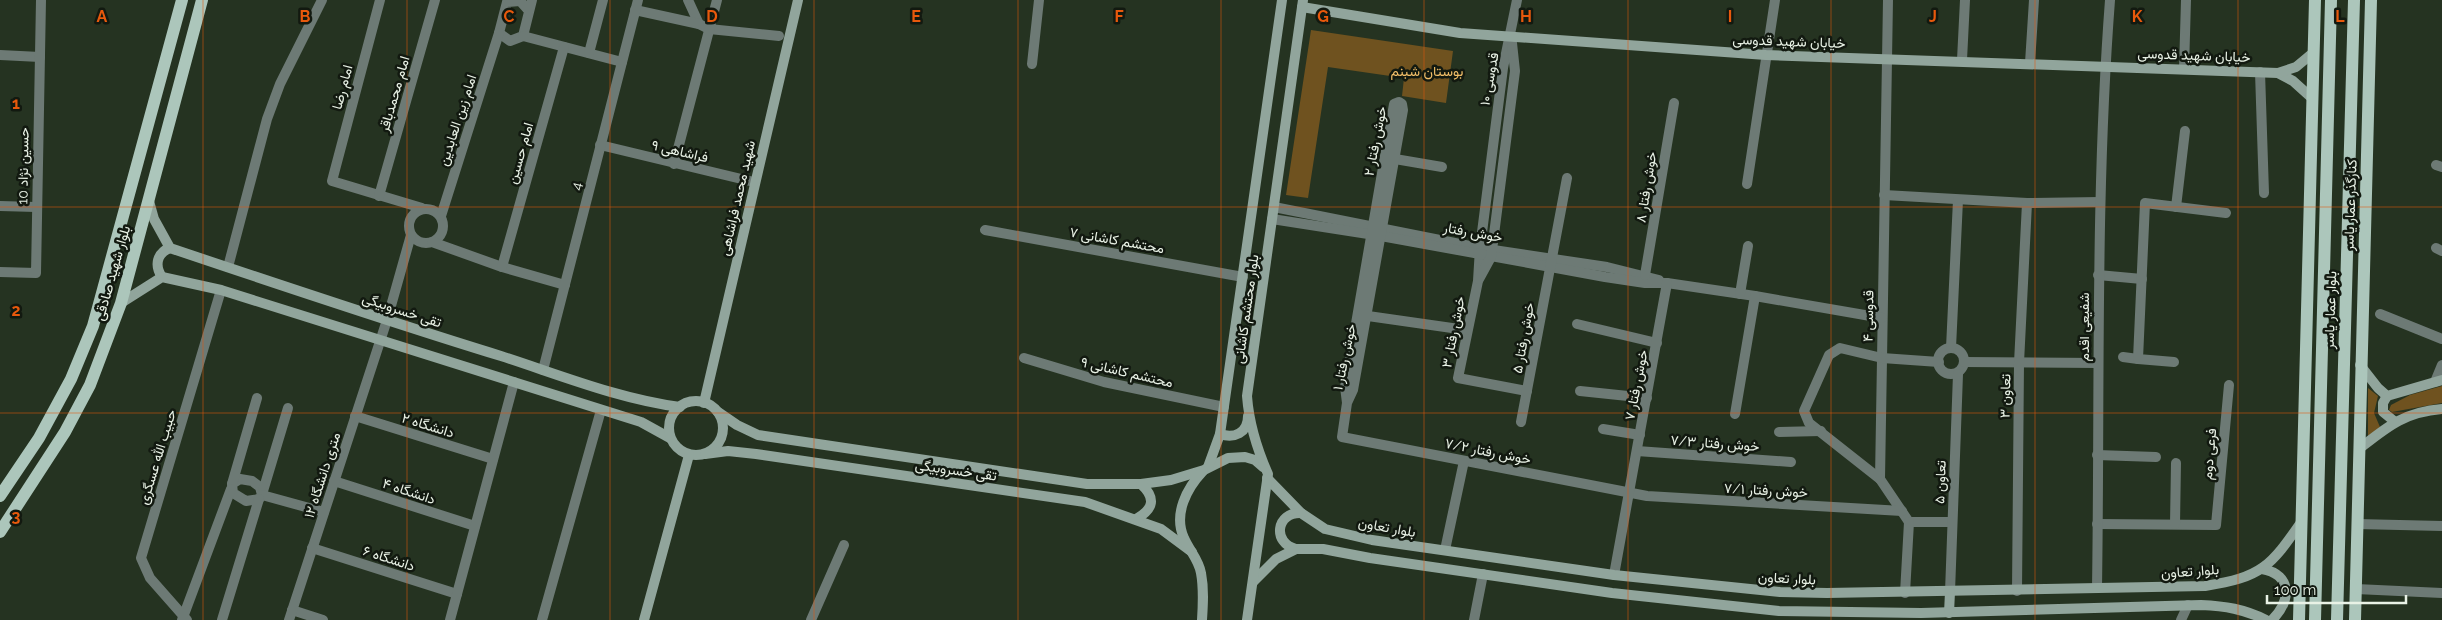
<svg xmlns="http://www.w3.org/2000/svg" width="2442" height="620" font-family="Raleway,Vazirmatn,sans-serif">
	<style>
		.green { fill: #6f521f }
		.lines { fill: none; stroke-linecap: round; stroke-linejoin: round }
		.street { stroke: #6d7a75; stroke-width: 10 }
		.secondary { stroke: #91a59c; stroke-width: 10 }
		.primary { stroke: #acc6bb; stroke-width: 12 }
		.grid { fill: none; stroke: #e8590c; stroke-width: 1; stroke-opacity: 0.55 }
		.labels { text-anchor: middle; dominant-baseline: central; stroke-width: 5; stroke-linejoin: round; paint-order: stroke }
		.street-label { font-size: 14px; fill: #e9f2e6; stroke: #121910 }
		.park-label { font-size: 14px; fill: #f1be68; stroke: #121910 }
		.grid-label { font-size: 16px; text-anchor: middle; font-weight: bold; fill: #e8590c; stroke: #121910; stroke-width: 5; stroke-linejoin: round; paint-order: stroke }
	</style>
	<rect width="100%" height="100%" fill="#253321"/>
	<g class="green">
		<path d="M1311,30L1453,51L1446,103L1402,96L1404,78L1328,67L1308,198L1286,195Z"/>
		<path d="M2442,386V403L2392,412L2389,410L2391,405L2410,395Z"/>
		<path d="M2368,388L2378,396L2374,413L2380,427L2368,437Z"/>
	</g>
	<g class="lines">
		<g class="street">
			<path d="M380,0L332,181L422,208"/>
			<path d="M688,0L699,24L709,29L779,36"/>
			<path d="M1517,0L1503,68L1480,248L1478,281L1458,378L1527,391"/>
			<path d="M1888,0L1880,479L1909,522H1952"/>
			<path d="M635,10L699,24"/>
			<path d="M529,11L520,1L507,2L499,33L510,41L523,36L532,0"/>
			<path d="M523,36L622,62"/>
			<path d="M589,53L603,0"/>
			<path d="M0,55L40,57"/>
			<path d="M1962,60L1965,0"/>
			<path d="M2030,63L2034,0"/>
			<path d="M1032,64L1039,0"/>
			<path d="M2184,69L2186,0"/>
			<path d="M2260,72L2264,193"/>
			<path d="M600,145L754,182"/>
			<path d="M1395,159L1442,167"/>
			<path d="M674,164L717,0"/>
			<path d="M2436,165L2442,167"/>
			<path d="M1747,184L1775,0"/>
			<path d="M1884,195L2027,203L2100,202"/>
			<path d="M379,196L435,0"/>
			<path d="M0,206L36,207"/>
			<path d="M1274,207L1480,248L1607,267L1659,280"/>
			<path d="M2176,207L2185,131"/>
			<circle cx="426" cy="226" r="17"/>
			<path d="M441,216L499,33"/>
			<path d="M1272,219L1381,236L1605,277L1645,283H1667L1755,296L1882,318"/>
			<path d="M985,230L1243,277"/>
			<path d="M432,242L502,267L565,285"/>
			<path d="M2436,248L2442,251"/>
			<path d="M228,267L267,119L280,84L322,0"/>
			<path d="M502,267L564,47"/>
			<path d="M0,272L36,273L41,0"/>
			<path d="M1645,275L1674,103"/>
			<path d="M2098,275L2142,279"/>
			<path d="M1479,279L1491,257L1492,250L1515,71L1512,43"/>
			<path d="M1740,294L1748,246"/>
			<path d="M2380,314L2442,339"/>
			<path d="M1361,315L1466,330"/>
			<path d="M1577,324L1657,343"/>
			<circle cx="1951" cy="361" r="13"/>
			<path d="M1951,348L1958,200"/>
			<path d="M2123,357L2138,359"/>
			<path d="M1024,358L1104,382L1224,407"/>
			<path d="M1964,362L2098,363"/>
			<path d="M2174,362L2138,359L2145,203L2226,213"/>
			<path d="M543,370L638,0"/>
			<path d="M2435,382L2442,365"/>
			<path d="M1580,391L1647,398"/>
			<path d="M1347,403L1353,390L1403,110L1402,104L1399,102L1394,104L1345,387L1347,403L1342,437L1647,496L1902,511"/>
			<path d="M1735,414L1755,296"/>
			<path d="M355,416L493,459"/>
			<path d="M1521,422L1567,178"/>
			<path d="M1603,429L1640,435"/>
			<path d="M1779,432L1821,431"/>
			<path d="M1637,451L1791,462"/>
			<path d="M2097,455L2156,457"/>
			<path d="M240,479L252,481L260,487L262,495L259,499L246,501L233,493L232,484Z"/>
			<path d="M1880,479L1809,423L1804,411L1829,355L1840,348L1882,358L1939,362"/>
			<path d="M334,481L475,526"/>
			<path d="M232,484L257,398"/>
			<path d="M263,491L288,408"/>
			<path d="M262,495L324,512"/>
			<path d="M2097,524L2216,525L2229,385"/>
			<path d="M2175,524L2176,463"/>
			<path d="M2357,524L2442,526"/>
			<path d="M312,548L457,594"/>
			<path d="M1445,550L1464,461"/>
			<path d="M1614,575L1667,283"/>
			<path d="M2097,588C2100,392 2095,196 2110,0"/>
			<path d="M2356,589L2442,593"/>
			<path d="M2017,591L2019,363L2027,203"/>
			<path d="M1950,592L1958,374"/>
			<path d="M1905,593L1909,522"/>
			<path d="M292,610L323,620"/>
			<path d="M182,620L231,489"/>
			<path d="M187,620L150,578L141,558L221,290"/>
			<path d="M222,620L259,499"/>
			<path d="M289,620L387,320L411,235"/>
			<path d="M450,620L514,382"/>
			<path d="M542,620L601,410"/>
			<path d="M811,620L844,545"/>
			<path d="M1474,620L1483,574"/>
			<path d="M2181,620L2188,605"/>
		</g>
		<g class="secondary">
			<path d="M1302,7L1460,33L1766,55L2278,73L2293,81L2313,99"/>
			<path d="M2278,73L2296,67L2314,52"/>
			<path d="M149,201L154,219L170,248C280,285 390,322 501,356C560,375 619,399 680,407"/>
			<path d="M162,277C154,265 157,253 170,248"/>
			<path d="M121,303L162,277L221,290L641,422L670,438"/>
			<path d="M2360,365L2378,388L2387,396L2442,380"/>
			<path d="M2387,396L2383,403V412L2394,421"/>
			<circle cx="696" cy="428" r="27"/>
			<path d="M704,403L798,0"/>
			<path d="M718,412L737,425L758,435L1087,484H1141L1171,480L1204,470L1228,458L1245,457L1255,460L1263,467"/>
			<path d="M1220,434C1234,439 1248,433 1248,416"/>
			<path d="M2359,449C2387,427 2404,412 2442,409"/>
			<path d="M705,454L728,451L756,454L1085,502L1161,529L1192,552"/>
			<path d="M1208,467L1220,434L1282,0"/>
			<path d="M1267,478L1301,513L1325,529L1372,540L1614,575L1780,592L1827,593L2205,586C2262,577 2270,567 2302,521"/>
			<path d="M1136,519C1154,509 1156,498 1141,484"/>
			<path d="M1296,549C1272,543 1276,512 1301,513"/>
			<path d="M2262,569C2294,575 2290,602 2272,620"/>
			<path d="M1253,582L1276,559L1296,549H1323L1370,558L1612,593L1779,611L1921,613L2201,605C2225,606 2244,609 2266,620"/>
			<path d="M1949,613L1950,592"/>
			<path d="M644,620L689,455"/>
			<path d="M1202,620C1203,604 1204,589 1201,573C1199,560 1189,550 1184,538C1173,514 1187,488 1203,471"/>
			<path d="M1247,620L1268,474C1257,449 1249,423 1247,396L1303,0"/>
		</g>
		<g class="primary">
			<path d="M0,496L39,438L71,379L93,326L182,0"/>
			<path d="M0,532L65,432L90,385L121,303L202,0"/>
			<path d="M2299,620L2315,0"/>
			<path d="M2315,620L2331,0"/>
			<path d="M2337,620L2354,0"/>
			<path d="M2355,620L2371,0"/>
		</g>
	</g>
	<path class="grid" d="M203,0V620M407,0V620M610,0V620M814,0V620M1018,0V620M1221,0V620M1424,0V620M1628,0V620M1831,0V620M2035,0V620M2238,0V620M0,207H2442M0,413H2442"/>
	<g class="labels">
		<g class="street-label">
			<text transform="translate(1789 41) rotate(2)">خیابان شهید قدوسی</text>
			<text transform="translate(2194 55) rotate(2)">خیابان شهید قدوسی</text>
			<text transform="translate(1489 79) rotate(-80)">قدوسی ۱۰</text>
			<text transform="translate(342 87) rotate(-75)">امام رضا</text>
			<text transform="translate(394 94) rotate(-74)">امام محمدباقر</text>
			<text transform="translate(457 120) rotate(-72)">امام زین العابدین</text>
			<text transform="translate(1375 141) rotate(-79)">خوش رفتار ۲</text>
			<text transform="translate(680 151) rotate(13)">فراشاهی ۹</text>
			<text transform="translate(520 153) rotate(-74)">امام حسین</text>
			<text transform="translate(23 166) rotate(-89)">حسین نژاد 10</text>
			<text transform="translate(576 186) rotate(-76)">4</text>
			<text transform="translate(1646 187) rotate(-81)">خوش رفتار ۸</text>
			<text transform="translate(737 198) rotate(-77)">شهید محمد فراشاهی</text>
			<text transform="translate(2350 205) rotate(-88)">کنارگذر عمار یاسر</text>
			<text transform="translate(1473 232) rotate(10)">خوش رفتار</text>
			<text transform="translate(1117 240) rotate(10)">محتشم کاشانی ۷</text>
			<text transform="translate(112 273) rotate(-74)">بلوار شهید صادقی</text>
			<text transform="translate(1246 309) rotate(-82)">بلوار محتشم کاشانی</text>
			<text transform="translate(402 310) rotate(18)">تقی خسروبیگی</text>
			<text transform="translate(2330 310) rotate(-88)">بلوار عمار یاسر</text>
			<text transform="translate(1868 316) rotate(-89)">قدوسی ۴</text>
			<text transform="translate(2084 327) rotate(-90)">شفیعی اقدم</text>
			<text transform="translate(1453 332) rotate(-79)">خوش رفتار ۳</text>
			<text transform="translate(1523 338) rotate(-80)">خوش رفتار ۵</text>
			<text transform="translate(1344 357) rotate(-78)">خوش رفتار ۱</text>
			<text transform="translate(1127 372) rotate(13)">محتشم کاشانی ۹</text>
			<text transform="translate(1636 385) rotate(-79)">خوش رفتار ۷</text>
			<text transform="translate(2005 396) rotate(-89)">تعاون ۳</text>
			<text transform="translate(428 425) rotate(17)">دانشگاه ۲</text>
			<text transform="translate(1715 443) rotate(4)">خوش رفتار ۷/۳</text>
			<text transform="translate(1488 451) rotate(11)">خوش رفتار ۷/۲</text>
			<text transform="translate(2209 454) rotate(-85)">فرعی دوم</text>
			<text transform="translate(157 457) rotate(-73)">حبیب الله عسگری</text>
			<text transform="translate(956 470) rotate(8)">تقی خسروبیگی</text>
			<text transform="translate(322 475) rotate(-72)">۱۲ متری دانشگاه</text>
			<text transform="translate(1940 482) rotate(-88)">تعاون ۵</text>
			<text transform="translate(1766 490) rotate(3)">خوش رفتار ۷/۱</text>
			<text transform="translate(409 491) rotate(18)">دانشگاه ۴</text>
			<text transform="translate(1387 527) rotate(10)">بلوار تعاون</text>
			<text transform="translate(389 558) rotate(18)">دانشگاه ۶</text>
			<text transform="translate(2190 571) rotate(-4)">بلوار تعاون</text>
			<text transform="translate(1787 578) rotate(3)">بلوار تعاون</text>
		</g>
		<g class="park-label">
			<text x="1427" y="71">بوستان شبنم</text>
		</g>
	</g>
	<g class="grid-label">
		<text x="102" y="22">A</text>
		<text x="305" y="22">B</text>
		<text x="509" y="22">C</text>
		<text x="712" y="22">D</text>
		<text x="916" y="22">E</text>
		<text x="1119" y="22">F</text>
		<text x="1323" y="22">G</text>
		<text x="1526" y="22">H</text>
		<text x="1730" y="22">I</text>
		<text x="1933" y="22">J</text>
		<text x="2137" y="22">K</text>
		<text x="2340" y="22">L</text>
		<text x="16" y="109">1</text>
		<text x="16" y="316">2</text>
		<text x="16" y="522">3</text>
	</g>
	<path d="M2267 595v8h139v-8" fill="none" stroke="#e9f2e6" stroke-width="2.5"/>
	<text x="2274" y="595" font-size="15" fill="#e9f2e6" stroke="#121910" stroke-width="4" paint-order="stroke">100 m</text>
</svg>
